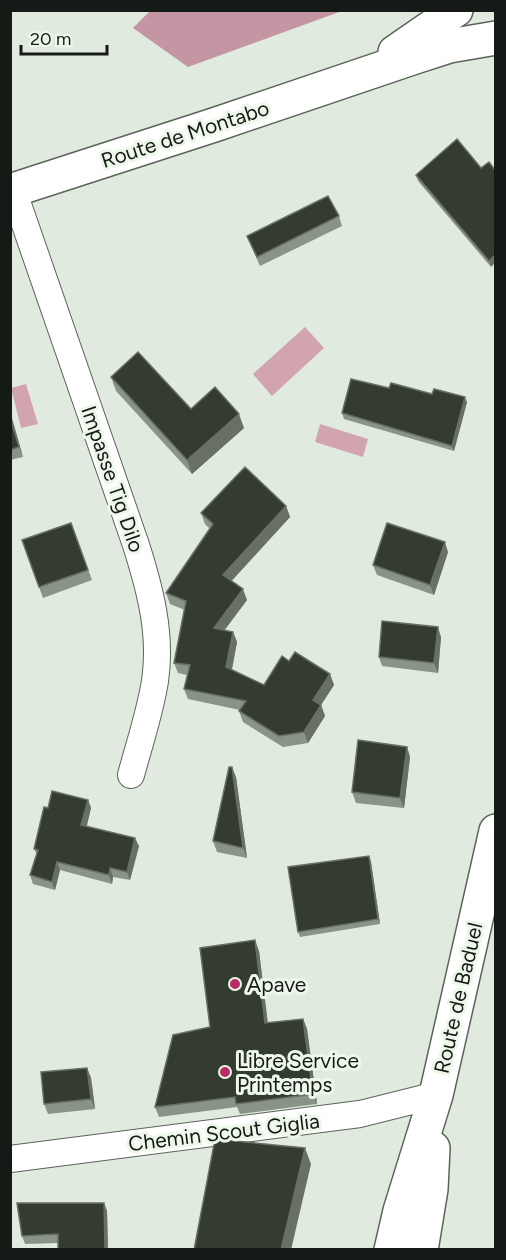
<svg xmlns="http://www.w3.org/2000/svg" width="506" height="1260" font-family="Figtree,sans-serif">
	<style>
		.forest { fill: #c496a3 }
		.water { fill: #d2a4b0 }
		.lines { fill: none; stroke-linecap: round; stroke-linejoin: round }
		.street-casing { stroke: #5b6459; stroke-width: 28 }
		.secondary-casing { stroke: #5b6459; stroke-width: 36 }
		.street { stroke: #fff; stroke-width: 26 }
		.secondary { stroke: #fff; stroke-width: 33 }
		.wall { fill: #8a9388 }
		.shaded-wall { fill: #687066 }
		.building { fill: #343c32; stroke: #687066; stroke-width: 1.5 }
		.poi-dot { fill: #b82d66; stroke: #edf8eb; stroke-width: 2 }
		.labels { text-anchor: middle; dominant-baseline: central; stroke-width: 6; stroke-linejoin: round; paint-order: stroke }
		.street-label { font-size: 21px; fill: #161a16; stroke: #edf8eb }
		.poi-label { font-size: 21px; fill: #161a16; stroke: #edf8eb; text-anchor: start }
	</style>
	<rect width="100%" height="100%" fill="#e0eade"/>
	<path class="forest" d="M150,11V10L342,11L188,67L133,28Z"/>
	<g class="water">
		<path d="M305,327L324,348L272,396L253,374Z"/>
		<path d="M26,384L38,424L21,428L11,388Z"/>
		<path d="M320,424L368,439L363,457L315,442Z"/>
	</g>
	<g class="lines">
		<defs>
			<g id="street">
				<path d="M13,190L136,545C150,589 162,634 155,681C150,713 139,745 131,775"/>
				<path d="M10,1159L360,1114L436,1095"/>
			</g>
			<g id="secondary">
				<path d="M395,52L456,10"/>
				<path d="M10,191L214,125L415,57L449,46L496,38"/>
				<path d="M391,1250L400,1211L436,1095L496,831"/>
				<path d="M421,1250L431,1189L433,1148"/>
			</g>
		</defs>
		<use href="#street" class="street-casing"/>
		<use href="#secondary" class="secondary-casing"/>
		<use href="#street" class="street"/>
		<use href="#secondary" class="secondary"/>
	</g>
	<g class="wall">
		<path d="M457,139L491,267L418,181L416,175Z"/>
		<path d="M339,216L342,226L260,266L247,236Z"/>
		<path d="M111,377L191,409L244,428L192,474L116,391Z"/>
		<path d="M389,388L432,394L467,402L454,451L344,419L342,413Z"/>
		<path d="M10,415L23,457L10,460Z"/>
		<path d="M286,506L290,517L231,581L247,600L224,630L233,632L237,642L232,670L264,685L289,661L330,674L334,685L321,705L325,716L308,743L283,747L243,722L239,711L240,710L188,699L184,689L187,675L178,673L174,663L185,610L170,604L166,593L210,529L205,524L201,513Z"/>
		<path d="M71,523L92,580L43,598L22,540Z"/>
		<path d="M448,552L434,595L377,575L373,565Z"/>
		<path d="M441,637L438,673L382,666L379,657Z"/>
		<path d="M407,747L410,757L404,808L356,803L352,792Z"/>
		<path d="M236,777L247,858L217,852L213,841Z"/>
		<path d="M88,800L91,808L86,826L139,846L130,880L113,877L112,884L60,870L55,890L33,884L30,875L37,855L34,849L48,808Z"/>
		<path d="M369,856L371,862L380,924L300,937L298,932Z"/>
		<path d="M259,951L268,1023L303,1019L307,1029L317,1104L240,1114L237,1107L159,1117L155,1107L210,1027Z"/>
		<path d="M87,1068L91,1078L95,1109L48,1114L44,1104Z"/>
		<path d="M104,1203L107,1211L108,1250H58V1243L25,1244L22,1236Z"/>
	</g>
	<g class="shaded-wall">
		<path d="M495,255V263L491,267L489,261Z"/>
		<path d="M465,397L467,402L454,451L452,446Z"/>
		<path d="M239,414L244,428L192,474L187,460Z"/>
		<path d="M10,415L12,418L23,457L19,447Z"/>
		<path d="M286,506L290,517L227,586L223,575Z"/>
		<path d="M445,542L448,552L434,595L430,585Z"/>
		<path d="M243,589L247,600L218,639L214,628Z"/>
		<path d="M438,627L441,637L438,673L434,663Z"/>
		<path d="M233,632L237,642L230,678L226,667Z"/>
		<path d="M330,674L334,685L317,711L313,700Z"/>
		<path d="M321,705L325,716L308,743L304,732Z"/>
		<path d="M407,747L410,757L404,808L400,798Z"/>
		<path d="M232,767L236,777L247,858L243,848Z"/>
		<path d="M88,800L91,808L85,834L81,825Z"/>
		<path d="M135,838L139,846L130,880L127,872Z"/>
		<path d="M369,856L371,862L380,924L378,919Z"/>
		<path d="M57,862L60,870L55,890L52,882Z"/>
		<path d="M110,868L113,877L112,884L109,875Z"/>
		<path d="M255,940L259,951L269,1034L265,1023Z"/>
		<path d="M303,1019L307,1029L317,1104L313,1094Z"/>
		<path d="M87,1068L91,1078L95,1109L91,1099Z"/>
		<path d="M305,1148L311,1164L291,1250H281Z"/>
		<path d="M104,1203L107,1211L108,1250H105Z"/>
	</g>
	<g class="building">
		<path d="M457,139L481,168L489,162L495,170V255L489,261L416,175Z"/>
		<path d="M328,196L339,216L257,257L247,236Z"/>
		<path d="M138,352L191,409L215,387L239,414L187,460L111,377Z"/>
		<path d="M351,379L389,388L391,383L432,394L434,389L465,397L452,446L342,413Z"/>
		<path d="M10,417L19,447L10,450Z"/>
		<path d="M245,467L286,506L223,575L243,589L214,628L233,632L226,667L264,685L282,656L289,661L295,652L330,674L313,700L321,705L304,732L279,736L239,711L246,701L184,689L190,665L174,663L186,601L166,593L213,524L201,513Z"/>
		<path d="M71,523L88,570L39,587L22,540Z"/>
		<path d="M387,523L445,542L430,585L373,565Z"/>
		<path d="M382,621L438,627L434,663L379,657Z"/>
		<path d="M358,740L407,747L400,798L352,792Z"/>
		<path d="M229,767H232L243,848L213,841Z"/>
		<path d="M52,791L88,800L81,825L135,838L127,872L110,868L109,875L57,862L52,882L30,875L38,850L34,849L44,807L48,808Z"/>
		<path d="M369,856L378,919L298,932L288,867Z"/>
		<path d="M255,940L265,1023L303,1019L313,1094L236,1104L235,1097L155,1107L173,1035L210,1027L200,948Z"/>
		<path d="M87,1068L91,1099L44,1104L41,1072Z"/>
		<path d="M215,1139L305,1148L281,1250H194Z"/>
		<path d="M17,1203H104L105,1250H58V1234L22,1236Z"/>
	</g>
	<g class="poi-dot">
		<circle cx="235" cy="984" r="6"/>
		<circle cx="225" cy="1072" r="6"/>
	</g>
	<g class="labels">
		<g class="street-label">
			<text transform="translate(185 134) rotate(-18)">Route de Montabo</text>
			<text transform="translate(113 479) rotate(71)">Impasse Tig Dilo</text>
			<text transform="translate(458 998) rotate(-77)">Route de Baduel</text>
			<text transform="translate(224 1132) rotate(-7)">Chemin Scout Giglia</text>
		</g>
		<g class="poi-label">
			<text x="247" y="984">Apave</text>
			<text x="237" y="1060">Libre Service<tspan x="237" dy="24">Printemps</tspan></text>
		</g>
	</g>
	<rect width="506" height="1260" fill="none" stroke="#161a16" stroke-width="24"/>
	<path d="M21 45v9h86v-9" fill="none" stroke="#161a16" stroke-width="3"/>
	<text x="30" y="45" font-size="18" fill="#161a16" stroke="#edf8eb" stroke-width="4.5" paint-order="stroke">20 m</text>
</svg>
